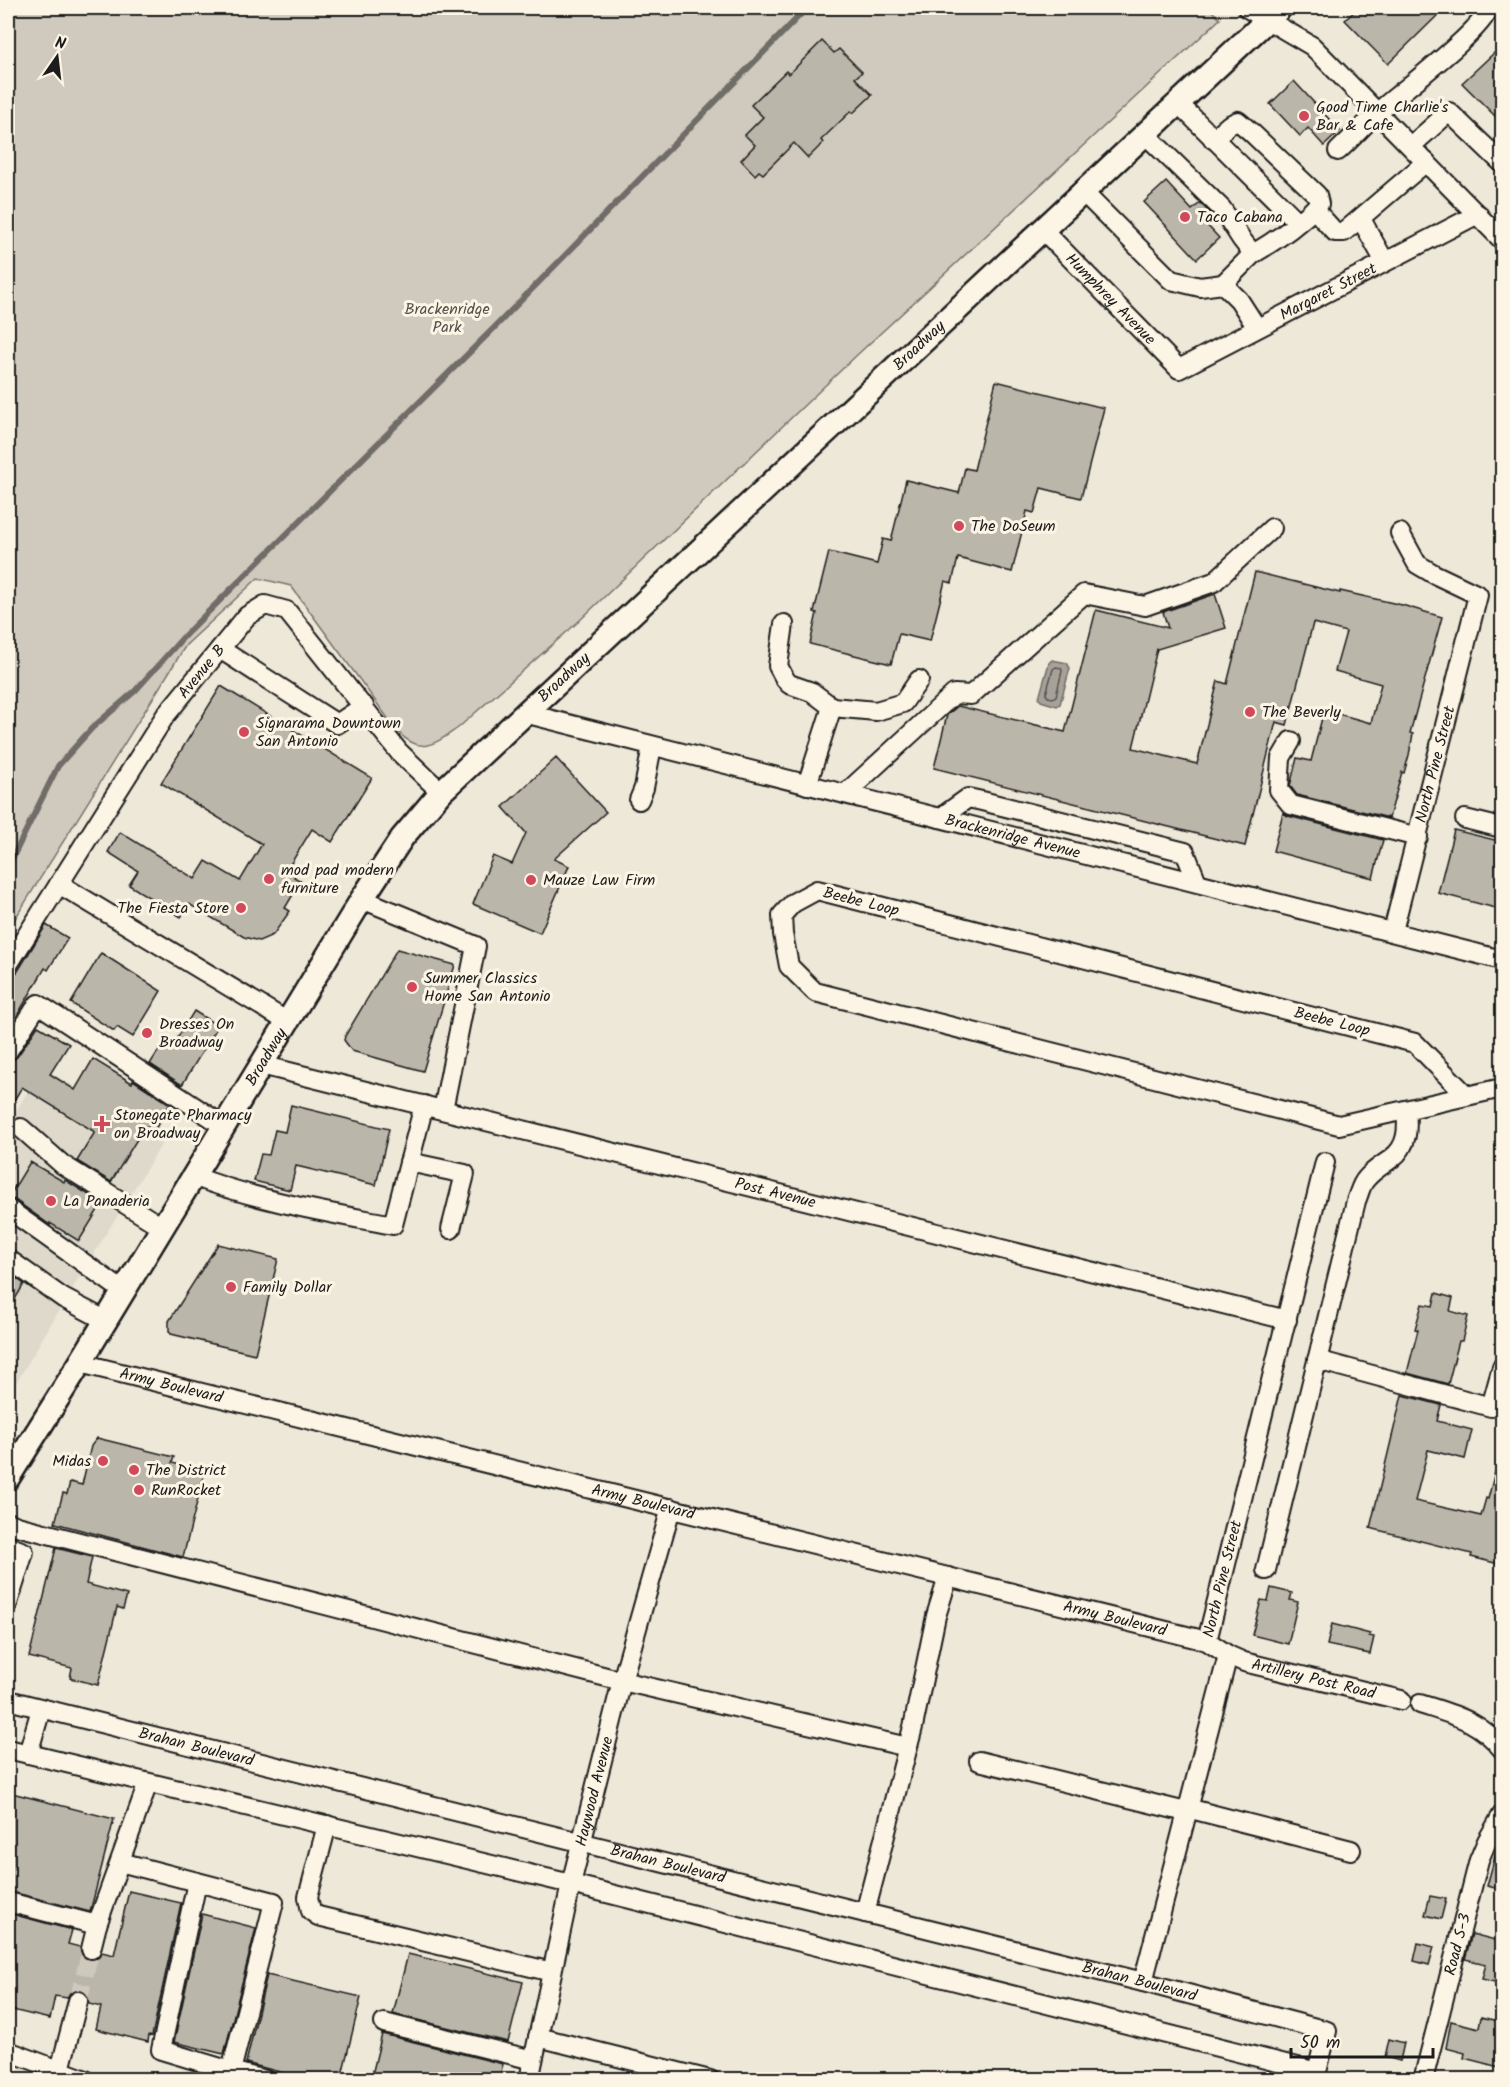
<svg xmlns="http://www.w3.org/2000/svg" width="1510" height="2087" font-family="Kalam,sans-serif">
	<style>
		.built { fill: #ded9cb }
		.green { fill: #cfcabd; stroke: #76736c; stroke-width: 1.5 }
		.water { fill: #a7a299; stroke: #6f6c67; stroke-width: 1.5 }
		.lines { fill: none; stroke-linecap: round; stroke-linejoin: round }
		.shore { stroke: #54524e; stroke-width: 1.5 }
		.stream { stroke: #6f6c67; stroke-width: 6 }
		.building { fill: #bab6aa; stroke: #1c1c1c; stroke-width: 1.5 }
		.minor-tunnel { stroke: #cec9bd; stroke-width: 18; stroke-dasharray: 18 9; stroke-linecap: butt }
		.minor-casing { stroke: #1c1c1c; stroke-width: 22 }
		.major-casing { stroke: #1c1c1c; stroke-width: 27 }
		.minor { stroke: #fcf5e5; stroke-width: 18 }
		.major { stroke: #fcf5e5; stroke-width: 22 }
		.poi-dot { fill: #d1495b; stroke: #fcf5e5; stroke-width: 2 }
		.labels { text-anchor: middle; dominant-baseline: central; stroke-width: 6; stroke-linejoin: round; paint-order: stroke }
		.poi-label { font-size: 16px; fill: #1c1c1c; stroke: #fcf5e5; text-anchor: start }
		.street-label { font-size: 16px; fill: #1c1c1c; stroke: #fcf5e5 }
		.park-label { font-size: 16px; fill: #52504c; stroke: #fcf5e5 }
	</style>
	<rect width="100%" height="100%" fill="#eee8d9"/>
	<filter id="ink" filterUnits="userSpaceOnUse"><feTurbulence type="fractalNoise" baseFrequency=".0167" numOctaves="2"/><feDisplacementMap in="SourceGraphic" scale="12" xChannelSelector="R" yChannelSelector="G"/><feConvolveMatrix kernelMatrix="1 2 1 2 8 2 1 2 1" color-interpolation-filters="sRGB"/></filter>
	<g filter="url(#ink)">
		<g class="built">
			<path d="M42,1067L163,1142L72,1289L8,1250V1125Z"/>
			<path d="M8,1252L71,1290L8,1397Z"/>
		</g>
		<path class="green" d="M8,8H1209L1220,19L858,354L578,622L458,728C434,744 422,756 398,732L291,586L258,578L186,645L8,930Z"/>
		<path class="water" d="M1052,660L1067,663L1070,668L1060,704L1057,706L1041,701L1039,698L1049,663Z"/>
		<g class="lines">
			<path class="shore" d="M1056,667L1061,668L1062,671L1056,696L1053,698L1048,697L1046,694L1053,669Z"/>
			<path class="stream" d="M8,867L58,766L92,728L135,691L187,633L493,329L807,8"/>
		</g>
		<g class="building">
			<path d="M1358,8H1445L1388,64L1345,20Z"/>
			<path d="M822,41L834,53L839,49L862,72L855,78L872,95L853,113L851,111L821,140L823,143L808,158L794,143L763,174L759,171L755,175L741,160L755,145L745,135L763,117L751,105L786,71L789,74Z"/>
			<path d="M1494,53L1503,61V124L1462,83Z"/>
			<path d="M1294,81L1340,131L1324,146L1308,128L1300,136L1270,104Z"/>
			<path d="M1166,182L1192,210L1200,203L1213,216L1205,223L1219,238L1197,259L1144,202Z"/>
			<path d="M996,381L1104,408L1081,498L1041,488L1034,513L1027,511L1012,572L958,558L952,583L945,581L930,641L899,634L891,664L810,644L817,613L814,612L829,552L877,564L883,539L891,541L906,480L959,493L965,468L974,470Z"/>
			<path d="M1255,572L1340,593V591L1402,605L1442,617L1410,733L1413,734L1409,755L1404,773L1402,772L1389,818L1297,795L1290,786L1297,758L1311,761L1324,710L1371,723L1381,684L1335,671L1346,632L1313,623L1287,725L1276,722L1245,846L934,768L947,715L958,706L1065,732L1096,610L1168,628L1163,612L1215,594L1226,628L1157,649L1133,748L1197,764L1218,681L1227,684Z"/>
			<path d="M221,686L372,778L332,842L312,829L288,868L296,873L294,877L301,881L285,908L290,911L273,935L259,941L244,937L189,904L181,917L129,885L138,871L108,852L120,832L195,879L206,861L240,881L262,844L161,783Z"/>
			<path d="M556,758L606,812L554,859L569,866L540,933L473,904L493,856L512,864L526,833L503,807Z"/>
			<path d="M1283,813L1288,816L1383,840L1373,878L1273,851Z"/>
			<path d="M1454,830L1503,842V910L1438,893Z"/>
			<path d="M46,925L68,938L48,970L45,968L8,1031V983L18,971Z"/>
			<path d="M397,949L455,965L423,1071L352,1051L344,1040L345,1036Z"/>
			<path d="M101,953L161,991L133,1037L117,1027L114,1031L71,1003Z"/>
			<path d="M194,1011L218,1026L182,1085L150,1064L167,1037L175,1042Z"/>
			<path d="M38,1026L69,1044L50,1074L75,1090L93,1059L132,1083L133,1080L170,1104L154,1131L145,1126L111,1182L77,1161L95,1132L22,1087L8,1110V1062L17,1057Z"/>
			<path d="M291,1105L389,1129L376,1185L296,1166L290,1190L254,1181L261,1154L269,1155L275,1130L285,1132Z"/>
			<path d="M30,1162L64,1182L65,1180L99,1201L98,1203L101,1205L79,1241L50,1223V1225L15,1200L8,1198Z"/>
			<path d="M218,1244L278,1259L255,1354L171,1334L169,1331V1321Z"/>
			<path d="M8,1272L24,1284L8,1311Z"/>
			<path d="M1436,1293L1453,1298L1450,1311L1468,1316L1462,1341H1459L1448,1384L1407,1373L1418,1330L1415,1329L1422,1304L1433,1306Z"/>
			<path d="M1402,1395L1441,1405L1437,1421L1472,1430L1465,1459L1428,1450L1415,1501L1481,1516L1486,1498L1488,1499L1497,1464H1503V1565L1471,1557L1472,1554L1370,1528Z"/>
			<path d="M97,1438L174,1457L172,1463L205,1471L183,1557L55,1523L63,1493L67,1494L70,1482L82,1485L91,1446Z"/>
			<path d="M56,1548L92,1557L86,1584L127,1595L123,1609L117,1607L98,1685L70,1678L72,1668L29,1657Z"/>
			<path d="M1271,1588L1292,1593L1290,1600L1298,1602L1288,1644L1252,1635L1261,1600L1268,1601Z"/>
			<path d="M1332,1624L1370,1634L1369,1636L1374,1637L1370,1654L1327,1645Z"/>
			<path d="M8,1792L114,1819L90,1912L8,1891Z"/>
			<path d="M1498,1845H1503V1890L1487,1886Z"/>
			<path d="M129,1891L181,1903L152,2036L149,2035L148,2042L96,2029L101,2007L89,2004L86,1993L80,1990L70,1993L67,1998L55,1996L50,2019L8,2009V1913L72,1930L68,1944L80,1947L83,1957L88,1960H94L99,1957L102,1952L114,1955Z"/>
			<path d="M1430,1896L1446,1899L1441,1919L1425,1915Z"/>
			<path d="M202,1914L256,1928L224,2054L174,2042Z"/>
			<path d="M1472,1934L1503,1942V1984L1482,1979L1486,1964L1465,1959Z"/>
			<path d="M1418,1943L1434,1947L1429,1965L1414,1961Z"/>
			<path d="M408,1954L523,1982L508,2042L393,2014Z"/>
			<path d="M267,1975L361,1997L341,2079H306L246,2063Z"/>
			<path d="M1481,2017L1503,2022V2068L1464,2058L1465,2053L1446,2048L1451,2021L1479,2028Z"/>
			<path d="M382,2034L503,2064L499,2079H371Z"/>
			<path d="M1389,2039L1404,2043L1400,2061L1385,2057Z"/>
		</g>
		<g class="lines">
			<path class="minor-tunnel" d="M78,2001L91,1949"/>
			<defs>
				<g id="minor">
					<path d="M1247,8L1312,46L1502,240"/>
					<path d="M1178,103L1298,222"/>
					<path d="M1145,134L1222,209L1242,240L1253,254L1223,284"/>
					<path d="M1213,139L1229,125L1238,121L1251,132L1317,195L1319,204C1299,224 1277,240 1253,254"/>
					<path d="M1411,146L1449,112L1502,163"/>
					<path d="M1338,151C1352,138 1365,124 1378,112C1401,91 1481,32 1489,8"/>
					<path d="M1083,192L1171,280L1200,287L1223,284L1239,300L1257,328"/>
					<path d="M1314,209L1335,232H1344L1426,162"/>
					<path d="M1361,219L1385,262"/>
					<path id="s1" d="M1042,229L1179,369L1478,214"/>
					<path d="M784,624L778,666L785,679L789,684L812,692L832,707"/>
					<path d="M220,649L337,724L364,706"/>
					<path id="s2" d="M524,713L1502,960"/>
					<path d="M1291,741L1281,758L1279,790L1291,805L1418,837"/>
					<path d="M807,785L832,707L876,711L903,703L919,680"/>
					<path d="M845,794L954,694L971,695L1084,594L1145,606L1214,582L1272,528"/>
					<path d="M639,800L644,788L652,746"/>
					<path d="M940,818L968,798L982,801L1185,852L1197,882"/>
					<path d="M1465,819L1502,828"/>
					<path d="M59,884L288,1022"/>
					<path d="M362,899L476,946L443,1110"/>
					<path id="s3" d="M1393,931L1478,595L1434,574L1417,564L1400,533"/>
					<path id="s4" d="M8,965L165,716L247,616L265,605L287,611L399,752L441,792"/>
					<path d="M8,1051L38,1004L224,1126"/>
					<path id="s5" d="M261,1065L1287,1320"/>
					<path d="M1467,1096L1415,1043L817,890L793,903L782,915L783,934L789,966L815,992L1339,1125L1502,1088"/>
					<path d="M21,1128L63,1165L162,1227"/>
					<path d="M409,1162L465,1174L451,1229"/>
					<path d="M193,1176C258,1201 325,1212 393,1225L424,1105"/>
					<path d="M8,1209L123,1291"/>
					<path d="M8,1259L63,1298L105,1320"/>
					<path d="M1317,1360L1491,1407L1502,1367"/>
					<path id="s6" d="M80,1363L1207,1641L1228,1655L1244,1662L1401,1700"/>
					<path d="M8,1522L17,1526L622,1681L899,1745"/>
					<path d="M8,1546L24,1552L8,1603"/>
					<path d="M1266,1570L1356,1201C1359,1194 1361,1184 1366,1179C1373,1170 1383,1165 1392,1158C1408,1146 1408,1128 1406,1110"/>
					<path id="s7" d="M1207,1641L1325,1162"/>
					<path id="s8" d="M8,1700L1143,1982L1327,2031L1315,2080"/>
					<path d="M1420,1704C1454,1715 1479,1720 1502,1749"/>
					<path d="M8,1749L571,1884L1317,2072"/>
					<path d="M28,1754L41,1709"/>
					<path d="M979,1761L1186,1812"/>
					<path d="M1187,1808L1351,1850"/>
					<path d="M327,1825L308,1897L311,1911L318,1916L552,1972"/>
					<path d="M120,1862L274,1902L231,2071L265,2080"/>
					<path d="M197,1882L161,2050L231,2071"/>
					<path d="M8,1902L97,1925L148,1783"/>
					<path d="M865,1913L913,1727L936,1616L948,1577"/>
					<path d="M91,1949L97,1925"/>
					<path d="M1143,1982L1228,1655"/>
					<path d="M384,2023L533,2060"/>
					<path d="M538,2037L710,2080"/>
					<path d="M8,2051L86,2080"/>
					<path d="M60,2070L78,2001"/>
					<path id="s9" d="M529,2080L571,1884L622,1681L671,1508"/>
					<path id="s10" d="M1423,2080L1479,1860L1487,1841L1502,1815"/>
				</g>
				<g id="major">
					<path id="s11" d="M8,1478L80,1363L362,899L402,838L441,792L1280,8"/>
				</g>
			</defs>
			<use href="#minor" class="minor-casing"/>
			<use href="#major" class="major-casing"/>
			<use href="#minor" class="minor"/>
			<use href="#major" class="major"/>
		</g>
	</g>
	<g class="poi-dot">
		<circle cx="1304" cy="116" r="6"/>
		<circle cx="1185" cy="217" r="6"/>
		<circle cx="959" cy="526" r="6"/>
		<circle cx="1250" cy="712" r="6"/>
		<circle cx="244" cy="732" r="6"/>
		<circle cx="269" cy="879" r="6"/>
		<circle cx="531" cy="880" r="6"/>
		<circle cx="241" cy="908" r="6"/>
		<circle cx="412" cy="987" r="6"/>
		<circle cx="147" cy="1033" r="6"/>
		<path d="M99 1115h6v6h6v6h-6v6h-6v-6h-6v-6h6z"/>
		<circle cx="51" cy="1201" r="6"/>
		<circle cx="231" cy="1287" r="6"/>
		<circle cx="103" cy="1461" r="6"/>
		<circle cx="134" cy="1470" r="6"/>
		<circle cx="139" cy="1490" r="6"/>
	</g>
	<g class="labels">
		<g class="poi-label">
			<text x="1316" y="107">Good Time Charlie's<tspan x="1316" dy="18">Bar &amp; Cafe</tspan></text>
			<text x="1197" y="217">Taco Cabana</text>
			<text x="971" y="526">The DoSeum</text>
			<text x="1262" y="712">The Beverly</text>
			<text x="256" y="723">Signarama Downtown<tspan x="256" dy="18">San Antonio</tspan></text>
			<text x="281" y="870">mod pad modern<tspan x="281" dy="18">furniture</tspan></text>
			<text x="543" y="880">Mauze Law Firm</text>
			<text x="229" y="908" text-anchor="end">The Fiesta Store</text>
			<text x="424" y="978">Summer Classics<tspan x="424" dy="18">Home San Antonio</tspan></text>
			<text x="159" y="1024">Dresses On<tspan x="159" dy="18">Broadway</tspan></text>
			<text x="114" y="1115">Stonegate Pharmacy<tspan x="114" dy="18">on Broadway</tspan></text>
			<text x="63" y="1201">La Panaderia</text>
			<text x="243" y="1287">Family Dollar</text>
			<text x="91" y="1461" text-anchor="end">Midas</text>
			<text x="146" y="1470">The District</text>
			<text x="151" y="1490">RunRocket</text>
		</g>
		<g class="street-label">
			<text stroke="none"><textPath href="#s1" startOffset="364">Margaret Street</textPath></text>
			<text stroke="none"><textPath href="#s1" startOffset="98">Humphrey Avenue</textPath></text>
			<text stroke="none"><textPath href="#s11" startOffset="1466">Broadway</textPath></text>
			<text stroke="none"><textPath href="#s4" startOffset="352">Avenue B</textPath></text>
			<text stroke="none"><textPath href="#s11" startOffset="980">Broadway</textPath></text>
			<text stroke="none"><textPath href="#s3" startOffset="172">North Pine Street</textPath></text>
			<text stroke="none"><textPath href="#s2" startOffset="504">Brackenridge Avenue</textPath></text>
			<text transform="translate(861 902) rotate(14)">Beebe Loop</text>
			<text transform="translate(1332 1022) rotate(14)">Beebe Loop</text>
			<text stroke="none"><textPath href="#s11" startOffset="494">Broadway</textPath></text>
			<text stroke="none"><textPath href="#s5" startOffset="530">Post Avenue</textPath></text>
			<text stroke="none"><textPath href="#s6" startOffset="94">Army Boulevard</textPath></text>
			<text stroke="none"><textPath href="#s6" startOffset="580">Army Boulevard</textPath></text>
			<text stroke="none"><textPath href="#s7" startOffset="64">North Pine Street</textPath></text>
			<text stroke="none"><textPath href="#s6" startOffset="1066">Army Boulevard</textPath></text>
			<text stroke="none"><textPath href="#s6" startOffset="1275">Artillery Post Road</textPath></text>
			<text stroke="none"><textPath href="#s8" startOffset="194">Brahan Boulevard</textPath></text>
			<text stroke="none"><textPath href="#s9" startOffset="296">Haywood Avenue</textPath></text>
			<text stroke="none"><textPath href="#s8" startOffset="680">Brahan Boulevard</textPath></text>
			<text stroke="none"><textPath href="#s10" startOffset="140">Road S-3</textPath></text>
			<text stroke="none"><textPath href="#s8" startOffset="1166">Brahan Boulevard</textPath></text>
		</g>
		<g class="park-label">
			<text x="447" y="309">Brackenridge<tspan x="447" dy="18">Park</tspan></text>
		</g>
	</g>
	<rect width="1510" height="2087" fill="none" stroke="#fcf5e5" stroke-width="30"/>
	<rect x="15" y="15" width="1480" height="2057" fill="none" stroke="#1c1c1c" stroke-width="2" filter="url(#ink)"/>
	<g transform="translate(57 57) rotate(14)" stroke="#fcf5e5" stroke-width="4.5" paint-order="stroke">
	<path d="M0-4.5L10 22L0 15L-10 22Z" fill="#1c1c1c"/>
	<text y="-9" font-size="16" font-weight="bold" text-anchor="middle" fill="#1c1c1c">N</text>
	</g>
	<path d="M1291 2048v9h142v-9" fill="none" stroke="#1c1c1c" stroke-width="3"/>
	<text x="1300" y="2048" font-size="18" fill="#1c1c1c" stroke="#fcf5e5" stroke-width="4.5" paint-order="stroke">50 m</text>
</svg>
